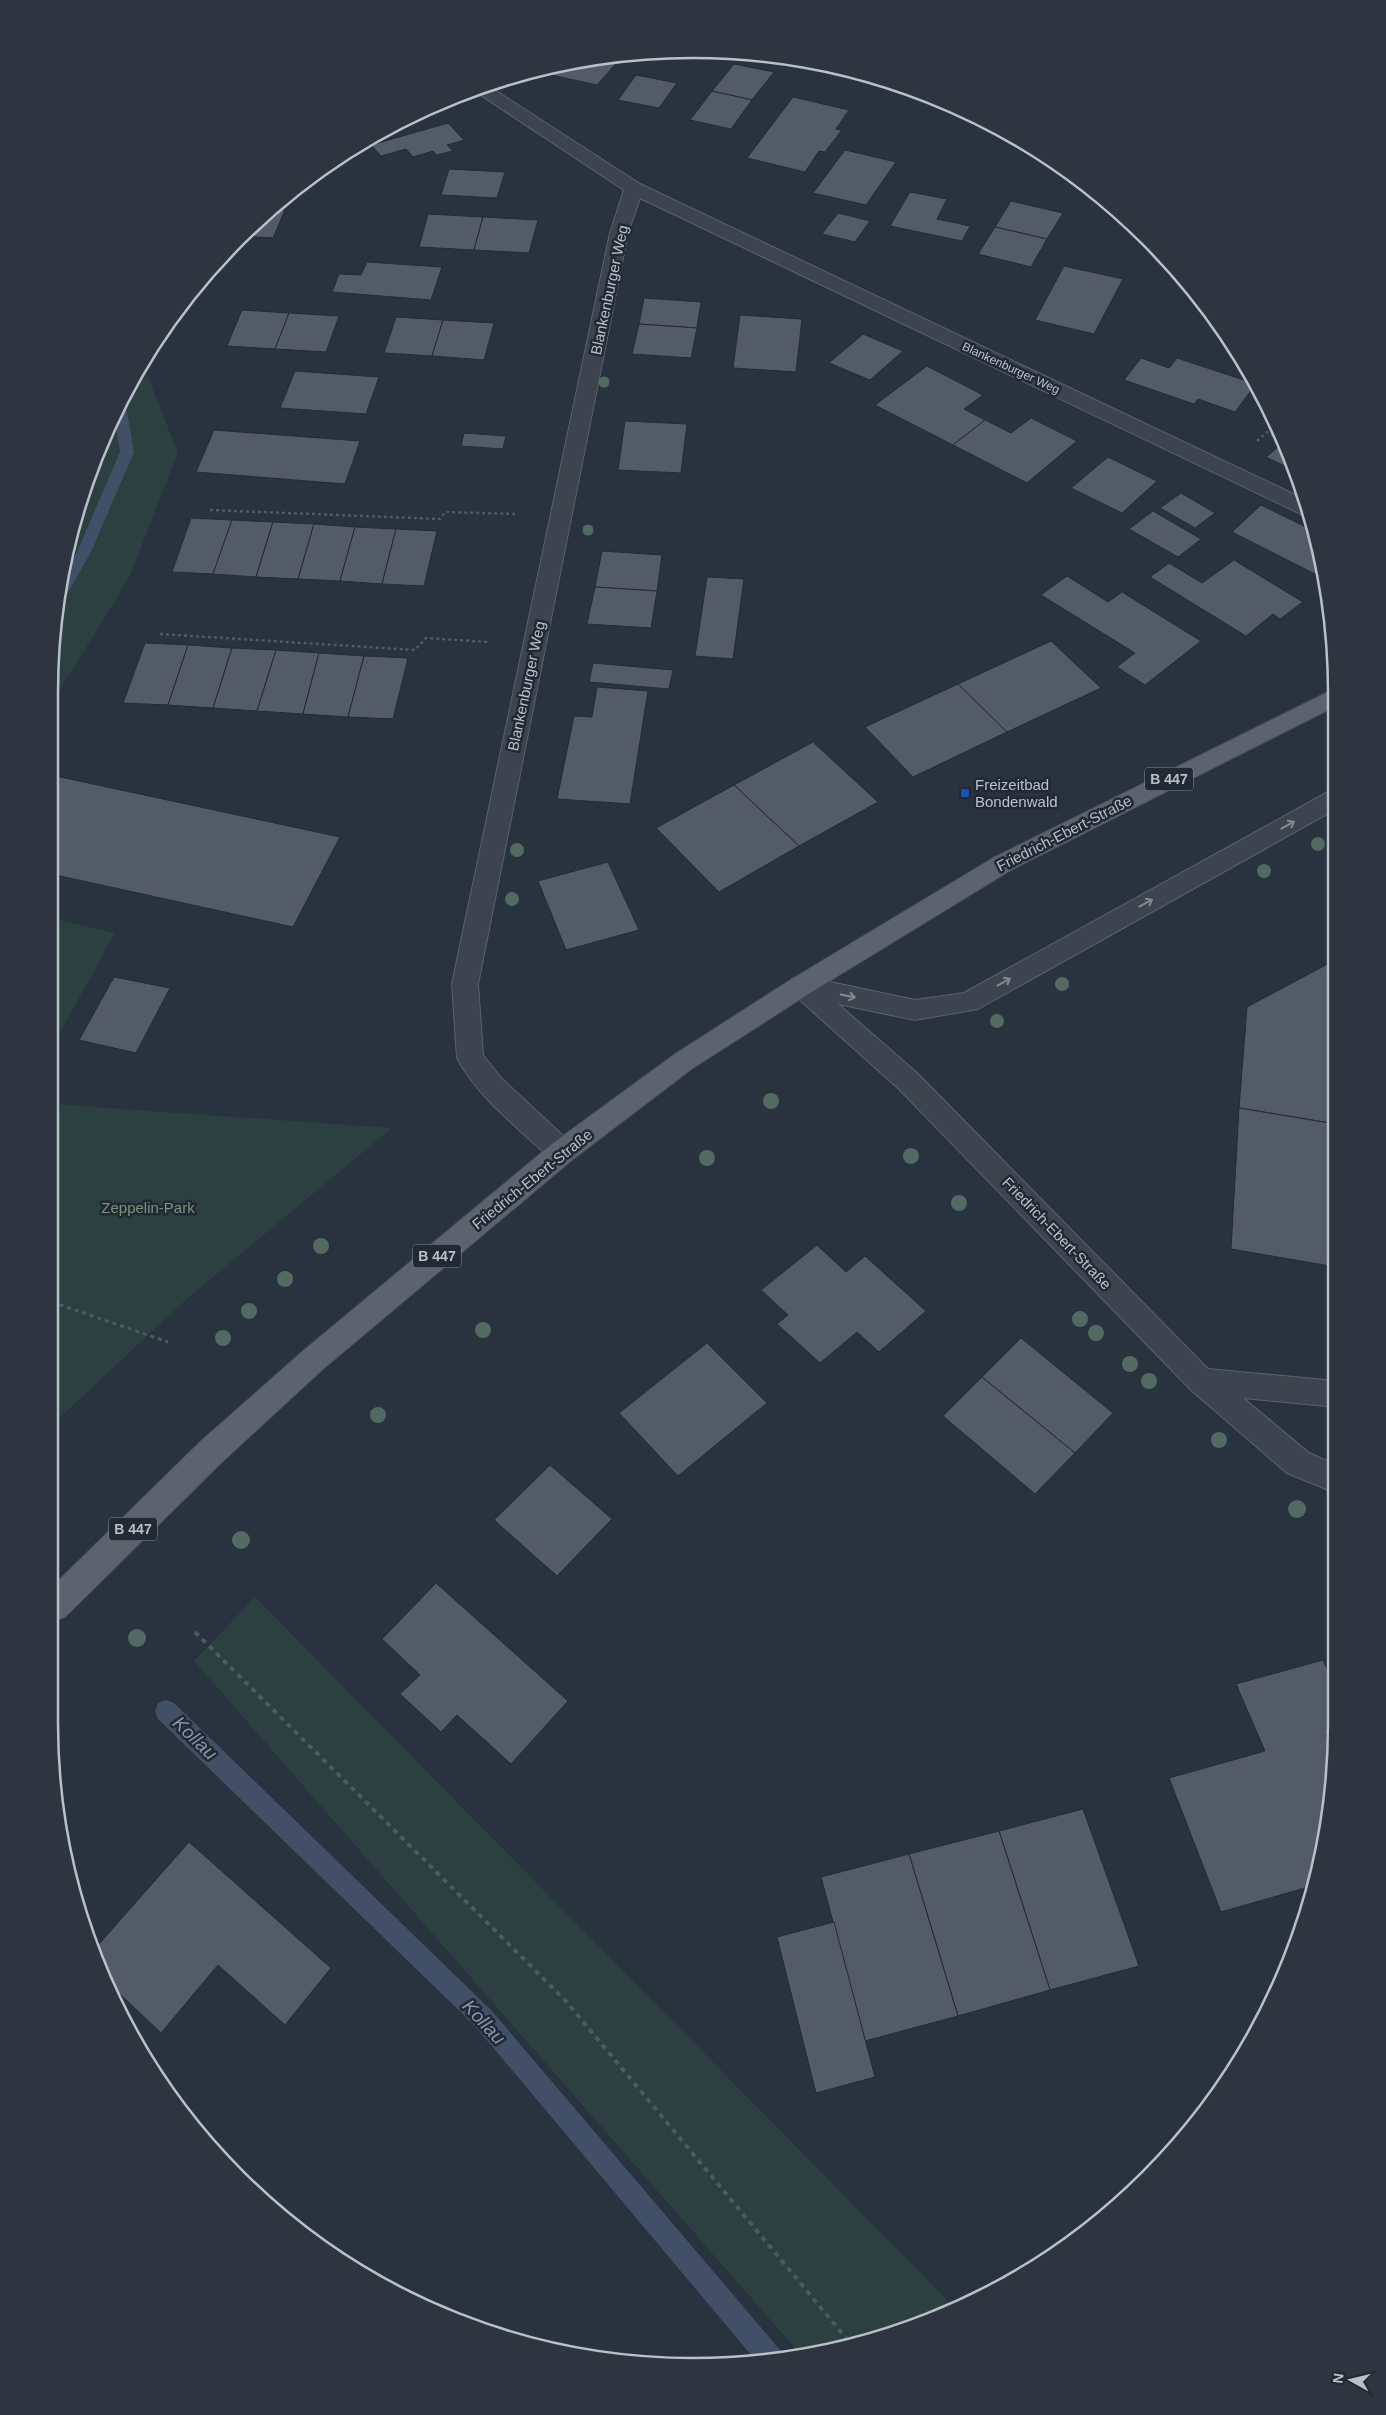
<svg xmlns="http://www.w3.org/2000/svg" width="1386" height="2415" font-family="Helvetica,sans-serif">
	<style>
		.green { fill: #2c3f41 }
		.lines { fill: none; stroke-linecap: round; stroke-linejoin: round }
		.stream { fill: #415066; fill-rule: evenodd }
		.building { fill: #535b69; stroke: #242b36 }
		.minor-casing { stroke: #5b626d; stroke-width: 2 }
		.major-casing { stroke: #474d58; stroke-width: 2 }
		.path-far2 { stroke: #4b5c5f; stroke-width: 2.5; stroke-dasharray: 3 3; stroke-linecap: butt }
		.path-far1 { stroke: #4b5c5f; stroke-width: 3; stroke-dasharray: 4 4; stroke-linecap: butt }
		.path { stroke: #4b5c5f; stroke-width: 4; stroke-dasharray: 5 5; stroke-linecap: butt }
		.minor { fill: #3d444f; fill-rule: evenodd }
		.major { fill: #5c636f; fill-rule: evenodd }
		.tree { fill: #526a61 }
		.oneway { stroke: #828893 }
		.transit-dot { fill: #1a4fb4; stroke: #222935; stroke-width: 2 }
		.labels { text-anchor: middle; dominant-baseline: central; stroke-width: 5; stroke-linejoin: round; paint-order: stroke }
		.far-street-label { font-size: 12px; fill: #bac0ca; stroke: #222935 }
		.shield { fill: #222935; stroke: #8c939d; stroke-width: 1 }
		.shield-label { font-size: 14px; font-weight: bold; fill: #bac0ca }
		.street-label { font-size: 15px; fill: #bac0ca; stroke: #222935 }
		.poi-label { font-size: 15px; fill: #bac0ca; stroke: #222935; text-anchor: start }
		.park-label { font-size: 15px; fill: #74987d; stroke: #222935 }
		.near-water-label { font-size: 19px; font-style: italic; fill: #8596ad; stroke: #222935 }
		.rim { fill: none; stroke: #bac0ca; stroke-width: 2.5 }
	</style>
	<rect width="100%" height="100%" fill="#29323f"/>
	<g class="green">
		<path d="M143,364L178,453L129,578L50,706V651L83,486Z"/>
		<path d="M51,918L115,933L52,1047Z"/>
		<path d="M52,1104L392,1128L188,1298L53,1424Z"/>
		<path d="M255,1597L956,2309L939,2317L819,2354L802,2356L194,1661Z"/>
	</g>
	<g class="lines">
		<g class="stream">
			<path d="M122,407L127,411L134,452L91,552L67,595L61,597L66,572L77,552L120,452L115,421Z"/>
			<path d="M166,1700L174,1703L491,2010L781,2351L784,2358L757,2362L475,2026L158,1719L155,1711L158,1703Z"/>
		</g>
	</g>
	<g class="building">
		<path d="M611,57L620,59L597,85L551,75L562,63L567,61Z"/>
		<path d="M734,64L774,72L752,100L712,91Z"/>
		<path d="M636,75L677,83L659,108L618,100Z"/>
		<path d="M712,91L752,100L731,129L690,120Z"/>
		<path d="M793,97L849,110L836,129L842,130L825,152L819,151L805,172L747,158Z"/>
		<path d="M448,123L464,140L447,145L453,151L437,155L433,151L413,157L406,149L381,156L371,145Z"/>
		<path d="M845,150L896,162L866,205L813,193Z"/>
		<path d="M449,169L505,172L497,198L441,195Z"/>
		<path d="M910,192L947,199L937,219L970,226L962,241L890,226Z"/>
		<path d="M1011,201L1063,213L1047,239L995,227Z"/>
		<path d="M272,209L285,210L273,238L240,236Z"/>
		<path d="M838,213L870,221L855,242L822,234Z"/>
		<path d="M428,214L483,217L474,250L419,247Z"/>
		<path d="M483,217L538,220L529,253L474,250Z"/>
		<path d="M995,227L1047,239L1031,267L978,254Z"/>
		<path d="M367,262L442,267L431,300L332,292L339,274L361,275Z"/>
		<path d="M1064,266L1123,279L1094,334L1035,320Z"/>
		<path d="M644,298L701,302L697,328L639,324Z"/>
		<path d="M242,310L289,313L275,349L227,346Z"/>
		<path d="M289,313L339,316L326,352L275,349Z"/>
		<path d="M740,315L802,319L796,372L733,368Z"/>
		<path d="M396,317L443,320L432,356L384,353Z"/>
		<path d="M443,320L494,323L484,360L432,356Z"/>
		<path d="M639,324L697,328L691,358L632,354Z"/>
		<path d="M863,334L903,351L870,380L829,363Z"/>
		<path d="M1141,358L1169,368L1177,358L1256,384L1235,412L1198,399L1194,404L1124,380Z"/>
		<path d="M927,366L983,395L964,409L985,420L953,445L875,405Z"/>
		<path d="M295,371L379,377L366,414L280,408Z"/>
		<path d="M1031,418L1077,441L1027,483L953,445L985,420L1011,433Z"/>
		<path d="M625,421L687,424L681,473L618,470Z"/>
		<path d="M214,430L360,441L345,484L196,472Z"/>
		<path d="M464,433L506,436L503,449L461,446Z"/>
		<path d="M1283,443L1297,472L1266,457Z"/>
		<path d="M1108,457L1157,481L1122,513L1071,488Z"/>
		<path d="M1181,493L1215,513L1195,528L1160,508Z"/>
		<path d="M1261,505L1312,530L1321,577L1232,532Z"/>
		<path d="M1153,511L1201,539L1178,557L1129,529Z"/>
		<path d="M191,518L232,520L213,574L172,572Z"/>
		<path d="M232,520L273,522L256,577L213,574Z"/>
		<path d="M273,522L314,524L298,579L256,577Z"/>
		<path d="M314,524L355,527L340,581L298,579Z"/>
		<path d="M355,527L396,529L382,584L340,581Z"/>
		<path d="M396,529L437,531L424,586L382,584Z"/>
		<path d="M602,551L662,555L657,591L595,587Z"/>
		<path d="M1234,560L1303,602L1280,619L1273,614L1246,636L1150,577L1169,563L1202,583Z"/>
		<path d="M1067,576L1108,602L1122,592L1201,641L1145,685L1117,667L1135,653L1041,595Z"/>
		<path d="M707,577L744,579L733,659L695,656Z"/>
		<path d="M595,587L657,591L651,628L587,624Z"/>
		<path d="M1051,641L1101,688L1007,732L958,684Z"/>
		<path d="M145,643L188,645L168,705L123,703Z"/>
		<path d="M188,645L232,648L213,708L168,705Z"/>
		<path d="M232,648L276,650L257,711L213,708Z"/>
		<path d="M276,650L319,653L303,714L257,711Z"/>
		<path d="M319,653L364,656L348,717L303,714Z"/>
		<path d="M364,656L408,658L393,719L348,717Z"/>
		<path d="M593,663L673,670L669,689L589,682Z"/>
		<path d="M958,684L1007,732L913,777L865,727Z"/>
		<path d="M597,687L648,691L630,804L557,799L574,716L592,717Z"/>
		<path d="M813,742L878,802L799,846L734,785Z"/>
		<path d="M51,775L340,837L293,927L51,874Z"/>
		<path d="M734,785L799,846L719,892L656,828Z"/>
		<path d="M608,862L639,930L566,950L538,881Z"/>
		<path d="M1335,960L1336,1124L1239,1108L1247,1007Z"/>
		<path d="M114,977L170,988L136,1053L79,1040Z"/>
		<path d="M1239,1108L1336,1124V1267L1231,1249Z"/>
		<path d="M817,1245L846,1272L865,1256L926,1311L879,1352L857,1332L820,1363L777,1324L788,1315L761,1290Z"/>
		<path d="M1021,1338L1113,1413L1075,1453L982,1377Z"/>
		<path d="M707,1343L767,1403L678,1476L619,1413Z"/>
		<path d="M982,1377L1075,1453L1035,1494L943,1416Z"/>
		<path d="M550,1465L612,1519L557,1576L494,1520Z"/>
		<path d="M436,1583L568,1701L511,1764L457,1715L441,1732L400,1694L420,1675L382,1639Z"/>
		<path d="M1323,1660L1336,1688V1732L1326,1735L1336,1756V1764L1312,1886L1221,1912L1169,1778L1265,1751L1236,1684Z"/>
		<path d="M1083,1809L1139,1966L1050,1990L999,1831Z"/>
		<path d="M999,1831L1050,1990L958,2016L909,1854Z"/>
		<path d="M189,1842L331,1968L285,2025L218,1965L161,2033L103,1978L92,1952Z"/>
		<path d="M909,1854L958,2016L865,2041L821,1877Z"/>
		<path d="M834,1922L875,2077L816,2093L777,1937Z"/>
	</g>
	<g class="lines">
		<defs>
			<g id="minor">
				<path d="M487,85L640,184L1306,500L1309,515L1301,514L640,198L628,233L478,984L483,1055L501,1078L572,1144L575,1152L572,1160L562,1163L552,1160C520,1129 478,1098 457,1058L452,984L610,233L624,190L473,90Z"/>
				<path d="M1336,789V809L978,1009L915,1020L838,1004L917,1073L1208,1369L1336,1381V1407L1243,1398L1309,1453L1336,1465V1493L1287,1473L1191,1390L899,1089L792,993L788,986L792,979L802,976L915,1000L964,993L1328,792Z"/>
			</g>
			<path id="major" d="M1336,688V706L1011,870L810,993L693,1068L572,1160L323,1369L222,1462L65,1617L54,1621V1585L200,1442L303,1351L552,1144L675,1054L792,979L993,858Z"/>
		</defs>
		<use href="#minor" class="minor-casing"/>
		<use href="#major" class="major-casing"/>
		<g class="path-far2">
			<path d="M1257,441L1267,432L1283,441"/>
			<path d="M210,510L440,519L445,512L515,514"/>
			<path d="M160,634L415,650L426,638L488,642"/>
		</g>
		<path class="path-far1" d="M52,1302L168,1342"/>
		<path class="path" d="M195,1632L565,2000L851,2344"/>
		<use href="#minor" class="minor"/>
		<use href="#major" class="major"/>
	</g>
	<g class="tree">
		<circle cx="604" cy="382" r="5.5"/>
		<circle cx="588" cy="530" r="5.5"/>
		<circle cx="1318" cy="844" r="7"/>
		<circle cx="517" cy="850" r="7"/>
		<circle cx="1264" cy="871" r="7"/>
		<circle cx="512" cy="899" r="7"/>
		<circle cx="1062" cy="984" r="7"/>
		<circle cx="997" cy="1021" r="7"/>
		<circle cx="771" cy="1101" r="8"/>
		<circle cx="911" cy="1156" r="8"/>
		<circle cx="707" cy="1158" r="8"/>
		<circle cx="959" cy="1203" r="8"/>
		<circle cx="321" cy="1246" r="8"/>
		<circle cx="285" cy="1279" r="8"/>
		<circle cx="249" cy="1311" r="8"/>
		<circle cx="1080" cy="1319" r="8"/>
		<circle cx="483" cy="1330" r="8"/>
		<circle cx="1096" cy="1333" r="8"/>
		<circle cx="223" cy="1338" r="8"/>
		<circle cx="1130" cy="1364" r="8"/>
		<circle cx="1149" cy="1381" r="8"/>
		<circle cx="378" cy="1415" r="8"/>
		<circle cx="1219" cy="1440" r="8"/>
		<circle cx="1297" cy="1509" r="9"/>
		<circle cx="241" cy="1540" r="9"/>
		<circle cx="137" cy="1638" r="9"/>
	</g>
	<defs><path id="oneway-shaft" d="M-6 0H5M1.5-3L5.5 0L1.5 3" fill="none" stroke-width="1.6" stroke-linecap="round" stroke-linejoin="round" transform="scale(1.25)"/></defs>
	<g class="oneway">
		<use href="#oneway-shaft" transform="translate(1288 825) rotate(-29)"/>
		<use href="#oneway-shaft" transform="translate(1146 903) rotate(-29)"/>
		<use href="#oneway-shaft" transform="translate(1004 982) rotate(-29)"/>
		<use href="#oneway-shaft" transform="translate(848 996) rotate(12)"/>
	</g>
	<rect class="transit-dot" x="960" y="788" width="10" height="10" rx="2.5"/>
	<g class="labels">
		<g class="far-street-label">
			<text transform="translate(1011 368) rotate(25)">Blankenburger Weg</text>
		</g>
		<g class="shield">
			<rect x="1145" y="767.5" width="48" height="23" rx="4"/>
			<rect x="413" y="1244.5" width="48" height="23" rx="4"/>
			<rect x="109" y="1517.5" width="48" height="23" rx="4"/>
		</g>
		<g class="shield-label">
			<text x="1169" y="779">B 447</text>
			<text x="437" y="1256">B 447</text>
			<text x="133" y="1529">B 447</text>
		</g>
		<g class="street-label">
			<text transform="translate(609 290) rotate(-78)">Blankenburger Weg</text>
			<text transform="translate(526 686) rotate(-78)">Blankenburger Weg</text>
			<text transform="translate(1064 833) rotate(-27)">Friedrich-Ebert-Straße</text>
			<text transform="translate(532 1179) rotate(-39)">Friedrich-Ebert-Straße</text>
			<text transform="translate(1057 1233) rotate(46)">Friedrich-Ebert-Straße</text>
		</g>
		<g class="poi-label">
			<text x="975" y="784">Freizeitbad<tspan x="975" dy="17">Bondenwald</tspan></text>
		</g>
		<g class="park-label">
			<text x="148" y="1207">Zeppelin-Park</text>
		</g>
		<g class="near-water-label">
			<text transform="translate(195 1738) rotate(44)">Kollau</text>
			<text transform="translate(484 2022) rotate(47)">Kollau</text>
		</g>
	</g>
	<path d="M0 0H1386V2415H0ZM693 58H693A635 635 0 0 1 1328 693V1723A635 635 0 0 1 693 2358H693A635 635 0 0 1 58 1723V693A635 635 0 0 1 693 58Z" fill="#2e3541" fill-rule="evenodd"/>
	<path class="rim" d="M693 58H693A635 635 0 0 1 1328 693V1723A635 635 0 0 1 693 2358H693A635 635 0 0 1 58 1723V693A635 635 0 0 1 693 58Z"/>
	<g transform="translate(1351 2380) rotate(278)" stroke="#222935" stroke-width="4" paint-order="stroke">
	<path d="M0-4L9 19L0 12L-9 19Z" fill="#bac0ca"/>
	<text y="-8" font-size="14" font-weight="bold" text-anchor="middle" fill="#bac0ca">N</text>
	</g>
</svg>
